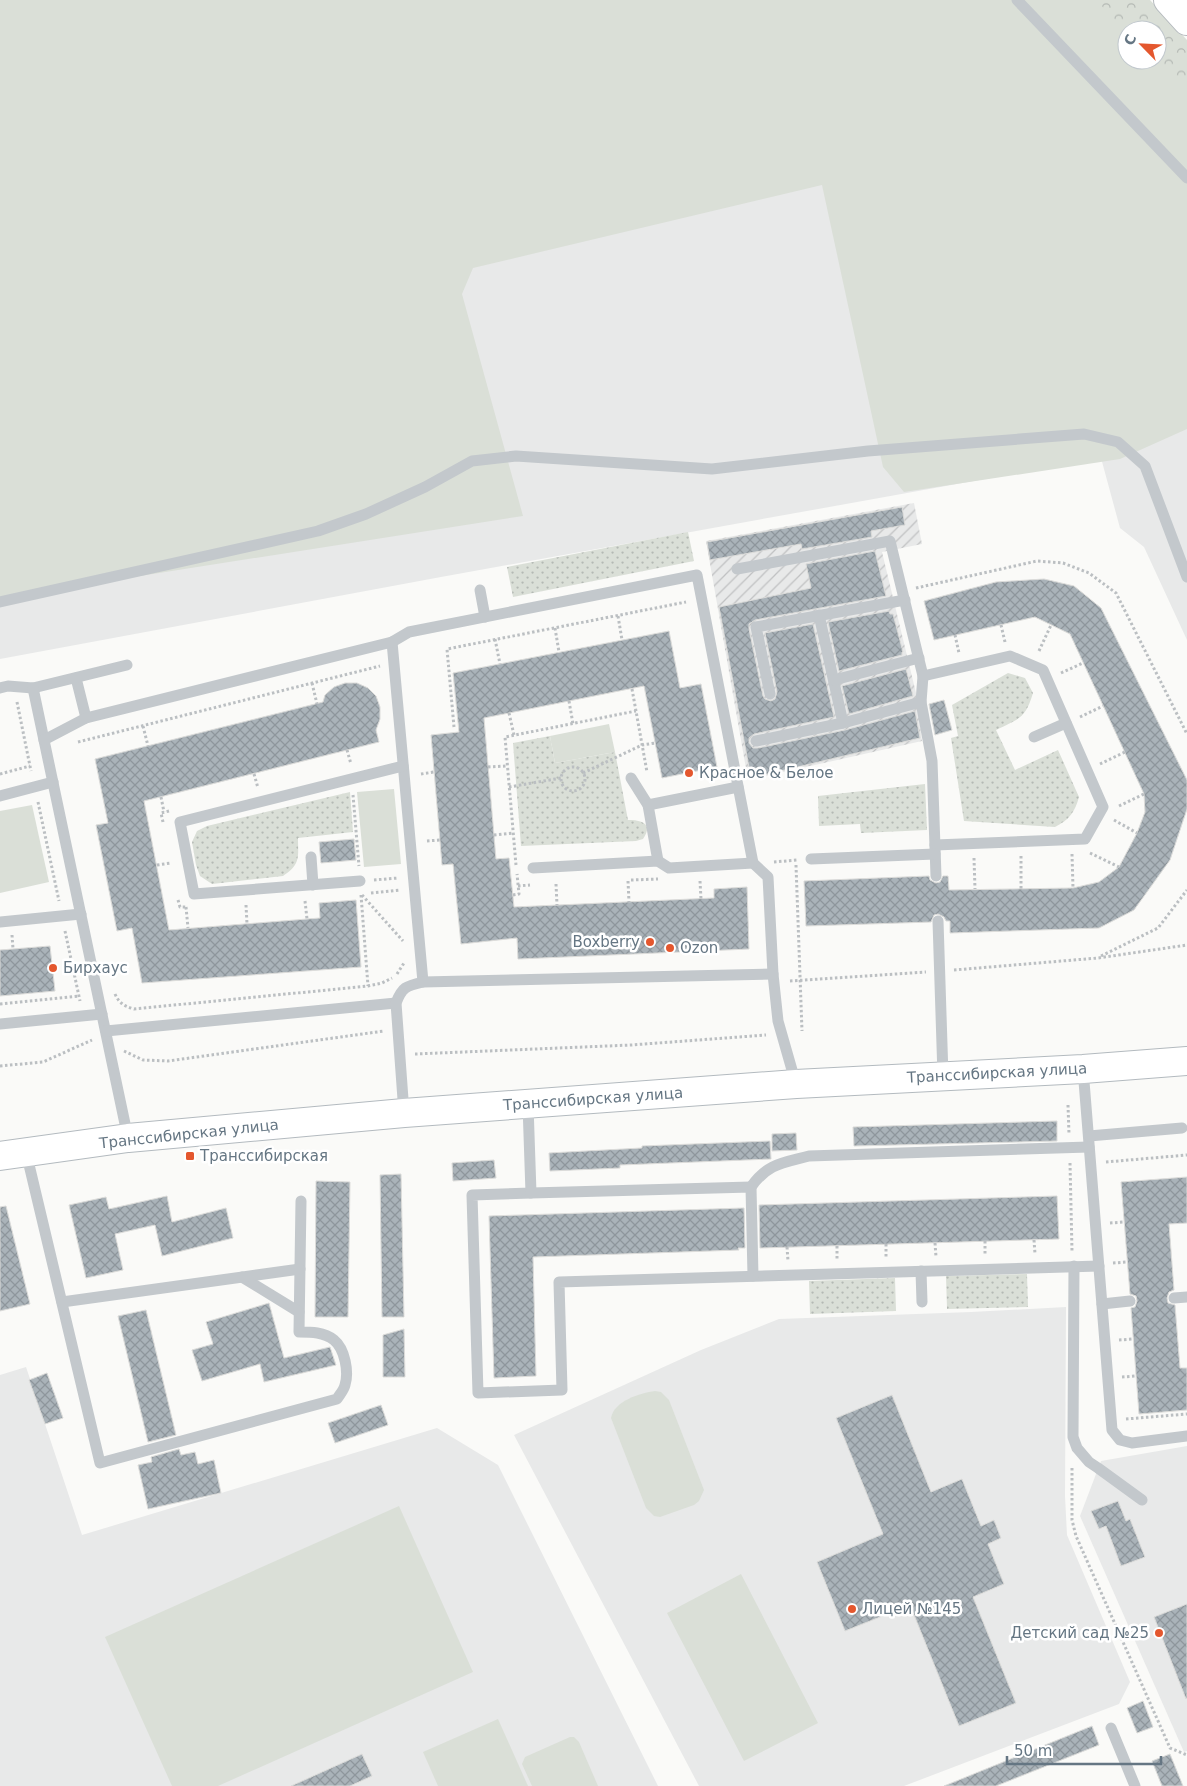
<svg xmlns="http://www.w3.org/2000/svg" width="1187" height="1786" font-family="'DejaVu Sans',sans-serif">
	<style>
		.built { fill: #e8e9e9 }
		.industrial { fill: url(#industrial-furrows) }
		.grass { fill: #dadfd7; fill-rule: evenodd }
		.forest { fill: url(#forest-crowns) }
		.park { fill: url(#park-dots) }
		.building { fill: url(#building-cross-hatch); stroke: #dcdcda }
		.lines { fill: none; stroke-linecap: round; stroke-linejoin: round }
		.secondary-casing { stroke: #b3babf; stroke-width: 30 }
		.primary-casing { stroke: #b5babe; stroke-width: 30 }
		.path { stroke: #bbbfc2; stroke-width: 3; stroke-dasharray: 2.5 2.5; stroke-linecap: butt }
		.lane { stroke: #c3c8cc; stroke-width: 11 }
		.secondary { stroke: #fff; stroke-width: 28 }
		.primary { stroke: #fff; stroke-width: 28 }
		.poi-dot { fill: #e4572e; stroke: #fff; stroke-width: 2 }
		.labels { text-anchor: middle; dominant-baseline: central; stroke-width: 5; stroke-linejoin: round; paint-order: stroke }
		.poi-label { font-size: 15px; fill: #657683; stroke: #fff; text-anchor: start }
		.street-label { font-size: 15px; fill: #657683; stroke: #fff }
	</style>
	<defs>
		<pattern id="industrial-furrows" width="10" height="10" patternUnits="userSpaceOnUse" patternTransform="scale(1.25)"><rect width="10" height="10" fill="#e8e9e9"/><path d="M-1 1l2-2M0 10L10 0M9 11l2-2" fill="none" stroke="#c0c1c2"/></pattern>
		<pattern id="forest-crowns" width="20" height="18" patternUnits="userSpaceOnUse" patternTransform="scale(1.25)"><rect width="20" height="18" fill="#dadfd7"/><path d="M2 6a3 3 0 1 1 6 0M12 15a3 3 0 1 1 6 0" fill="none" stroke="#b4b9b4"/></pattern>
		<pattern id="park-dots" width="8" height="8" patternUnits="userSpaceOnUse" patternTransform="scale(1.25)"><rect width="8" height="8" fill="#dadfd7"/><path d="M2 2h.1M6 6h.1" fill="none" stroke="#b4b9b4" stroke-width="1.8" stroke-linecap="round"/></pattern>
		<pattern id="building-cross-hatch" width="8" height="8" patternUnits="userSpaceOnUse" patternTransform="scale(1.25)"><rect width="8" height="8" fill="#aab3b9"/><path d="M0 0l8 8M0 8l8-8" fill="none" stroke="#8e969c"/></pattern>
	</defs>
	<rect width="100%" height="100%" fill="#fafaf8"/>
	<g class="built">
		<path d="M0,0L1127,60L1187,104V640L1144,547L1120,528L1101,458L441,577L0,659Z"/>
		<path d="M1066,1307L1065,1496L1067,1535L1130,1682L1119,1704L904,1786H699L514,1435L701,1350L779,1319L971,1312Z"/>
		<path d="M26,1367L82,1535L437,1428L498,1465L658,1786H0V1375Z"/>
		<path d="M1187,1446V1751L1184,1752L1080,1516L1101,1461Z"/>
	</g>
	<path class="industrial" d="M914,503L922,544L882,552L916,693L922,741L748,780L706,541Z"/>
	<g class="grass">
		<path d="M0,0H1150L1187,40V429L1120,459L904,492L883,467L822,185L473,268L462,294L523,516L0,598ZM1127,30H1157V60H1127Z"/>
		<path d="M609,724L615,752L555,763L550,736Z"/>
		<path d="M394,789L401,864L364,867L357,792Z"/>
		<path d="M32,805L49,882L0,893V811Z"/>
		<path d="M655,1391L661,1392L669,1400L704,1490L699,1501L694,1505L660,1517L654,1516L646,1508L611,1418C614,1401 640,1393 655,1391Z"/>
		<path d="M399,1506L473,1672L218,1786H172L105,1637Z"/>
		<path d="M741,1574L818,1723L744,1761L667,1613Z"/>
		<path d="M498,1719L528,1786H438L423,1752Z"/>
		<path d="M570,1737H574L579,1742L598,1786H532L522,1764L525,1757Z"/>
	</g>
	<path class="forest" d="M1096,0H1135L1187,52V89L1157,60V30H1127V32Z"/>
	<g class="park">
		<path d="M688,532L694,561L513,597L507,567Z"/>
		<path d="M1008,673L1025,678L1033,693C1025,719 1020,718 996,730L1015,770L1058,750L1079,797C1075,812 1069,820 1055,827L964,821L951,738L958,736L952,705Z"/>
		<path d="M550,736L555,763L615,752L628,820C641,820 654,823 643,839L636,841L521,846L513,743Z"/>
		<path d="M925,784L927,830L861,833L860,824L819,826L818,796Z"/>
		<path d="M350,792L353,832L298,838C298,857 301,864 283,876L212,884L200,876L196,865L192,842L197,831L207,826Z"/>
		<path d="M1027,1274L1028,1307L947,1309L946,1276Z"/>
		<path d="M895,1278L896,1311L810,1314L809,1281Z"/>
	</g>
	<g class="building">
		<path d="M902,507L905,525L871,531L872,537L802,549L801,544L710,560L707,542Z"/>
		<path d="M875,551L886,596L755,620L749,624V629L763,696L765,699L771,701L775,699L777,692L765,633L813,624L834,717L754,734L749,738V743L753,748H758L845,730L915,711L920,738L751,778L719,607L811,588L806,564Z"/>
		<path d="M1044,579L1074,586L1101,608L1187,780V809L1170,860L1134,910L1099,928L950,933V921H946L944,917L938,914L934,915L931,922L806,926L804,881L929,876L930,880L936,883L940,882L943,876H948L949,890L1073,888L1099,882L1119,867L1137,833L1145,812L1144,794L1070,634L1035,617L934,640L924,601L996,582Z"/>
		<path d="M889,611L890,614H893L903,652H902V655L839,671L828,622Z"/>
		<path d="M669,631L680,688L701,684L717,767L662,778L644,686L484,718L496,859L509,858L514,907L714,898V889L747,887L749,949L518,959L517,938L461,944L453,864L442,865L431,735L459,732L453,673Z"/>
		<path d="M906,669L913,696L849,714L842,686Z"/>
		<path d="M345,683H357L368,688L376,696L380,707V719L376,730L379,742L144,801L169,930L320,918L319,903L356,900L361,967L142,983L132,928L117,931L96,825L108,823L95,759L323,702L325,695L334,687Z"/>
		<path d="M944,700L952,730L935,735L929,704Z"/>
		<path d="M354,839L356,860L321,863L319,842Z"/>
		<path d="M50,946L55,991L0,996V950Z"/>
		<path d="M1057,1121V1141L854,1146L853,1127Z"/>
		<path d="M796,1133L797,1150L772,1151V1134Z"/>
		<path d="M770,1141L771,1159L620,1165V1168L550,1171L549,1153L642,1148V1146Z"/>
		<path d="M494,1160L496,1178L453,1181L452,1163Z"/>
		<path d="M401,1174L404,1317H382L380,1175Z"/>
		<path d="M1187,1177V1223L1169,1224L1174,1290L1169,1292L1167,1298L1168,1303L1175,1305L1180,1368H1187V1410L1139,1414L1131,1308L1135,1307L1137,1301L1136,1296L1130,1294L1121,1182Z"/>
		<path d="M316,1181L350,1182L348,1317H315Z"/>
		<path d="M167,1196L172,1222L226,1208L233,1238L162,1256L155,1225L115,1234L123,1270L86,1278L69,1205L106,1197L109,1209Z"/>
		<path d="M1057,1196L1059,1239L760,1248L759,1205Z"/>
		<path d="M6,1206L30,1304L0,1311V1207Z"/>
		<path d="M744,1208L745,1248H738L739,1250L533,1257L536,1376L494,1378L489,1216Z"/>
		<path d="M269,1303L284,1358L330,1347L336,1365L264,1382L260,1364L202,1381L192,1350L213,1344L206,1322Z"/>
		<path d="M146,1310L176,1435L148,1442L118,1316Z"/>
		<path d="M404,1329L405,1377H383V1335Z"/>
		<path d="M47,1373L63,1418L45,1424L29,1380Z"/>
		<path d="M892,1395L931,1492L962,1479L981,1526L994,1520L1001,1538L988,1544L1004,1584L973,1597L1016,1703L959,1726L910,1605L845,1631L817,1562L883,1534L836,1418Z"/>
		<path d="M381,1405L388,1425L335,1443L328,1423Z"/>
		<path d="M179,1449L181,1455L195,1452L198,1464L214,1460L221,1493L148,1509L138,1465L152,1462L151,1457Z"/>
		<path d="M1118,1501L1126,1521L1130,1519L1145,1557L1121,1566L1106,1526L1099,1529L1091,1511Z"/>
		<path d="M1187,1604V1698L1186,1699L1154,1617Z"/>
		<path d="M1143,1701L1153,1727L1137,1733L1127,1708Z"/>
		<path d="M1092,1726L1099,1745L996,1786H944Z"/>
		<path d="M362,1754L372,1776L350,1786H291Z"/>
		<path d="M1170,1754L1183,1786H1162L1152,1761Z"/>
	</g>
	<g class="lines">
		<defs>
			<path id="secondary" d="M0,1156L128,1138L404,1113L796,1084L1083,1069L1187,1061"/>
			<path id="primary" d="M1168,0L1187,21"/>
		</defs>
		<use href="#secondary" class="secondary-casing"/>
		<use href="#primary" class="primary-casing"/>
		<g class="path">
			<path d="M916,588L1037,561L1063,563L1089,573L1116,593L1187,734"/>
			<path d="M618,616L622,640"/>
			<path d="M1001,625L1005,642"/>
			<path d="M555,628L559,652"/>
			<path d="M955,635L959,653"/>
			<path d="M495,639L500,664"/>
			<path d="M1039,651L1051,625"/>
			<path d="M1061,673L1083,663"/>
			<path d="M312,683L317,704"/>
			<path d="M632,689L647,772"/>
			<path d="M569,701L573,724"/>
			<path d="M17,702L31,771"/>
			<path d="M509,713L514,735"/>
			<path d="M1080,717L1103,706"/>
			<path d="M143,726L148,746"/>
			<path d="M454,727L447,649L686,602"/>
			<path d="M78,742L380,666"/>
			<path d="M347,750L351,764"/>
			<path d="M1100,764L1125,752"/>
			<path d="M488,767L507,766"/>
			<circle cx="573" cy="779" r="12"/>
			<path d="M583,773L642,745L655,743"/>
			<path d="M0,774L30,766"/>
			<path d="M254,774L258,788"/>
			<path d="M421,774L434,772"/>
			<path d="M509,787L561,778"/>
			<path d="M353,795L359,866"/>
			<path d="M161,797L164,812"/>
			<path d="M38,802L59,901"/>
			<path d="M1119,806L1144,794"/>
			<path d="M1114,820L1137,833"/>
			<path d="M163,822L161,813L169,811"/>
			<path d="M494,835L513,833"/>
			<path d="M427,841L440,840"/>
			<path d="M1090,853L1119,867"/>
			<path d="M1072,854L1073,888"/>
			<path d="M1021,856V889"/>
			<path d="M974,858L975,889"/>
			<path d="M774,862L797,860"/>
			<path d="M157,865L171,863"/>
			<path d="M516,865L505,737L636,711"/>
			<path d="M796,865L802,1031"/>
			<path d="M374,880L398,878"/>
			<path d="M631,880L658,879"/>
			<path d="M628,881L629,902"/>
			<path d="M700,881L701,899"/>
			<path d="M556,884L557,905"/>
			<path d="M518,886L530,885"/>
			<path d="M371,893L400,890"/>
			<path d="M361,895L368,986"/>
			<path d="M362,895L403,941"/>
			<path d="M513,895L519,894L517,874"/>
			<path d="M178,900L180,907H186"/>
			<path d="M305,901L307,919"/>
			<path d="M246,905L247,924"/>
			<path d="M186,907L188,928"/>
			<path d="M65,931L80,1001"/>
			<path d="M12,935L13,949"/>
			<path d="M1101,956L1158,928L1187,890"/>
			<path d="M954,970L1098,958L1187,945"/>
			<path d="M397,974L404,963"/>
			<path d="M790,981L926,972"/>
			<path d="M115,994C119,1003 124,1006 134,1009L368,986L382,983L392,978"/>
			<path d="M0,1004L79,996"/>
			<path d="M124,1051L143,1060L168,1061L384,1031"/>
			<path d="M415,1054L631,1045L766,1035"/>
			<path d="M0,1066L43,1062L92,1040"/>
			<path d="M1068,1105L1069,1134"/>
			<path d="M1106,1162L1187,1155"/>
			<path d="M1070,1163L1072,1251"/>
			<path d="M1110,1223L1124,1222"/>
			<path d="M1034,1240L1035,1254"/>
			<path d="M985,1241V1255"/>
			<path d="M935,1243L936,1257"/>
			<path d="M886,1244V1258"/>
			<path d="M837,1246V1260"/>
			<path d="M787,1247L788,1261"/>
			<path d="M1113,1263L1127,1262"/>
			<path d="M1119,1340L1133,1339"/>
			<path d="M1122,1377L1136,1376"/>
			<path d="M1126,1419L1187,1414"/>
			<path d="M1072,1468V1520L1076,1536L1170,1748L1187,1755"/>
		</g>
		<g class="lane">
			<path d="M1017,0L1187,178"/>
			<path d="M737,569L890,541L923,676L921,702L932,761L936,876"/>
			<path d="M480,590L485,617"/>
			<path d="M0,602L318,531L366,514L425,487L472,461L516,456L712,469L868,451L1084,434L1118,442L1145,466L1187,577"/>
			<path d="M819,615L843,723"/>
			<path d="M392,642L423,982"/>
			<path d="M923,676L1010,656L1043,670L1103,807L1085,839L935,845"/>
			<path d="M76,678L86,718"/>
			<path d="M834,680L919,658"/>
			<path d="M0,688L8,686L33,688L127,665"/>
			<path d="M33,688L128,1138"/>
			<path d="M770,694L756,627L905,600"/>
			<path d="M1034,737L1066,723"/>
			<path d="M44,740L86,718L392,642L409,632L697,575L753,863L768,877L773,974L778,1021L796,1084"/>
			<path d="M756,741L843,723L921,702"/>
			<path d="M631,778L648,805L658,861"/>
			<path d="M0,796L53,782"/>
			<path d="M648,805L738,787"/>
			<path d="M311,857L313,885"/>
			<path d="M811,859L935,854"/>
			<path d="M533,868L658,861L669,868L753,863"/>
			<path d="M360,881L194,894L180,822L403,766"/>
			<path d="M938,921L943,1076"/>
			<path d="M0,922L81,914"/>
			<path d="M0,1024L102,1014"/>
			<path d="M106,1031L396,1003"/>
			<path d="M1083,1069L1112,1430L1120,1440L1132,1443L1187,1436"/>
			<path d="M528,1105L531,1193L472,1195L478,1393L562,1390L559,1282L1099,1266"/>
			<path d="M404,1113L396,1003C402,987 406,986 423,982L773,974"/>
			<path d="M1089,1136L1182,1128"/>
			<path d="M26,1152L100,1463L337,1399C340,1394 344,1390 345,1385C349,1372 345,1349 334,1340C324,1332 311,1332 299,1332L301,1201"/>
			<path d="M751,1187C768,1163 783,1163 809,1156L1089,1147"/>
			<path d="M531,1193L751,1187L753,1276"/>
			<path d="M1074,1266L1073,1437L1077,1448L1089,1462L1098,1468L1142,1500"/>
			<path d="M921,1271L922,1302"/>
			<path d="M242,1277L299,1312"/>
			<path d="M1174,1298L1187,1297"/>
			<path d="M62,1302L300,1269"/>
			<path d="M1102,1304L1130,1301"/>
			<path d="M1111,1728L1135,1786"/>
		</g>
		<use href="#secondary" class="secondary"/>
		<use href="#primary" class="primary"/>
	</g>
	<g class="poi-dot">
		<circle cx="689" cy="773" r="5"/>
		<circle cx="650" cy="942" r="5"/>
		<circle cx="670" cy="948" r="5"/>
		<circle cx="53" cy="968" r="5"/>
		<rect x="185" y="1151" width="10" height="10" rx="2.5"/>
		<circle cx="852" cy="1609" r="5"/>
		<circle cx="1159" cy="1633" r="5"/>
	</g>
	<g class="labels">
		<g class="poi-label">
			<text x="699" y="773">Красное &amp; Белое</text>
			<text x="640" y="942" text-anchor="end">Boxberry</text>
			<text x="680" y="948">Ozon</text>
			<text x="63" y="968">Бирхаус</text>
			<text x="200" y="1156">Транссибирская</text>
			<text x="862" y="1609">Лицей №145</text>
			<text x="1149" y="1633" text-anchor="end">Детский сад №25</text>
		</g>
		<g class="street-label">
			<text transform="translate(997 1073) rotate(-3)">Транссибирская улица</text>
			<text transform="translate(593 1099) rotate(-4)">Транссибирская улица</text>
			<text transform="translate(189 1134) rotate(-6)">Транссибирская улица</text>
		</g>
	</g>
	<g transform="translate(1142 45) rotate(294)"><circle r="24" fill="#ffffff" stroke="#c1c8cd"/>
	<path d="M0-4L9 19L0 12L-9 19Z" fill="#e4572e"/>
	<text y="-8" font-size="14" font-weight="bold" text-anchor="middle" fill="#657683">С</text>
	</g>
	<path d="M1007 1756v8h154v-8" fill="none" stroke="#657683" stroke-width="2.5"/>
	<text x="1014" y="1756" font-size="15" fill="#657683" stroke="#ffffff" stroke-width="4" paint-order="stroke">50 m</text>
</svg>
